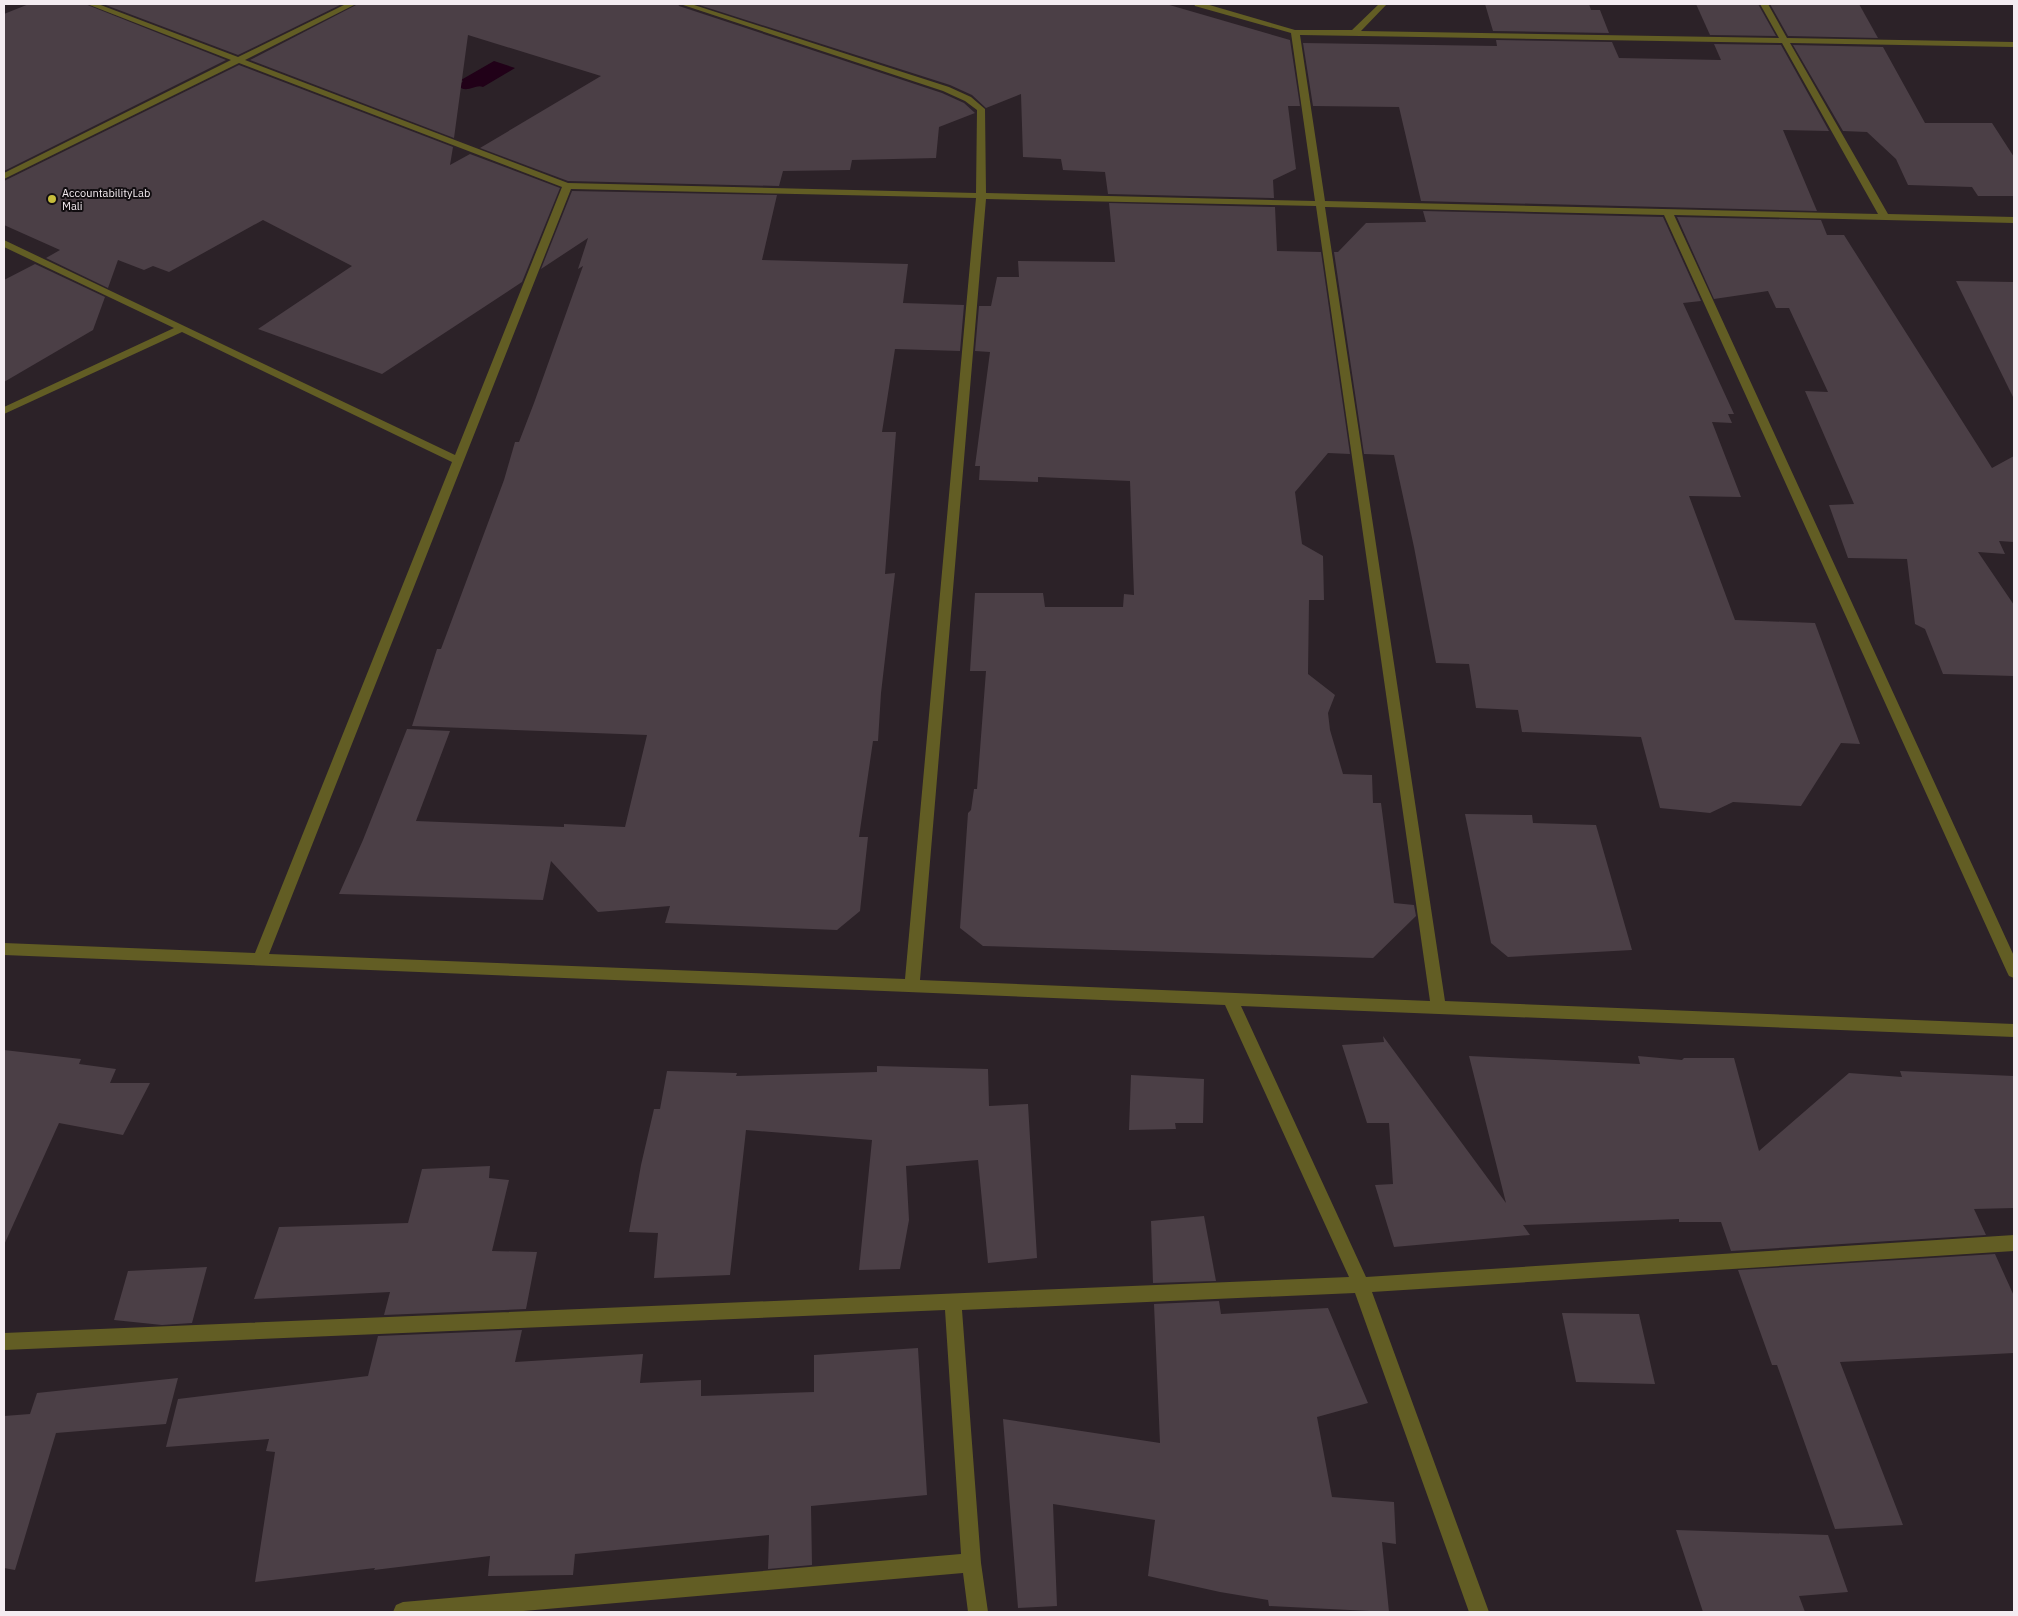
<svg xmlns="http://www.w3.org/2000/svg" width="2018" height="1616" font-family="'IBM Plex Sans',sans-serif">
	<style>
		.water { fill: #210118 }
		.building { fill: #4b3f46 }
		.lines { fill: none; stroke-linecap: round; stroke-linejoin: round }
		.minor { fill: #625d24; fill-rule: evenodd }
		.poi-dot { fill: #c6bc3c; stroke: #110d10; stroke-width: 2 }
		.labels { text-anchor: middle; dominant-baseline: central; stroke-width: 4; stroke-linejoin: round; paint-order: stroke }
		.far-poi-label { font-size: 11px; fill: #f4ecf1; stroke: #110d10; text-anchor: start }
	</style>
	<rect width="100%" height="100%" fill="#2c2228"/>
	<path class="water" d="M494,61L515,68L483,87C476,84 469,92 461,88L460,84L463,81L461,80Z"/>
	<g class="building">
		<path d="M29,4H85L226,60L4,171V14Z"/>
		<path d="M103,4H342L238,55Z"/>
		<path d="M358,4H678L679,6L942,93L964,103L975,113L939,127L936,158L852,160L850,170L783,171L779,186L568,181L480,148L601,76L468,35L454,138L250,60Z"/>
		<path d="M696,4H1166L1290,40L1300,106H1288L1296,169L1273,180L1274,198L1108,194L1105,172L1063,170L1061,159L1023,157L1021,94L986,108L972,95L950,85Z"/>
		<path d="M1485,4H1589L1591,10H1600L1609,33L1493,31Z"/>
		<path d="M1696,4H1758L1776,36L1710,35Z"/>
		<path d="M1770,4H1859L1878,38L1788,36Z"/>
		<path d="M1496,40L1612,42L1619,58L1721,60L1714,44L1781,45L1829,131L1783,130L1817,211L1421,201L1399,107L1313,106L1303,43L1497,46Z"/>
		<path d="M1793,45L1883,47L1925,123H1992L2014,157V196H1978L1972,187L1908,185L1896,159L1867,132L1843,131Z"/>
		<path d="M239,65L453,147L450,165L470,154L560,188L522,282L382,374L258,329L352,266L263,220L169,272L153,266L144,270L118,260L108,288L46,258L60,250L4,225V181Z"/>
		<path d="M572,191L777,195L762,260L908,264L903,303L964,305L960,351L895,349L882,432H896L885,574L895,573L881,693L878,741H873L859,837H868L860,911L837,930L665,923L670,906L598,912L551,861L543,900L339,894L363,840L407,729L450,731L416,821L564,827V824L625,827L647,735L412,726L437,649H441L504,480L515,442H519L534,403L583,266L578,269L588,238L541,269Z"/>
		<path d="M1109,203L1275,207L1277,251L1321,252L1350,454L1328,453L1295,492L1302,544L1323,556L1324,600H1309L1308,674L1335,695L1328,713L1330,730L1343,774L1372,775L1373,803H1381L1394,903L1414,905L1416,916L1373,958L983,946L960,928L968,813L971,810L974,789H977L986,671H970L975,593H1043L1045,607H1123L1124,594L1134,595L1130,481L1038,477V482L979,480L980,466H975L990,352L975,351L979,306H991L997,277H1019L1018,261L1115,262Z"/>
		<path d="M1423,211L1663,217L1701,301L1683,303L1734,414H1728L1732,423L1712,422L1741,497L1689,496L1735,620L1815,623L1860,744L1841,743L1801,806L1733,802L1710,813L1660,808L1641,737L1522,732L1518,710L1476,708L1469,664L1436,663L1414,547L1394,455L1364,454L1334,252H1338L1366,223L1426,222Z"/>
		<path d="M1677,217L1821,220L1827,235H1844L1992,468L2014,456V542L1999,541L2005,554L1978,552L2014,605V676L1943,674L1925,629L1915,624L1907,559L1848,558L1829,505L1854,504L1805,391L1828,392L1789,308H1776L1768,291L1714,299Z"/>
		<path d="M35,264L105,297L93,330L4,382V280Z"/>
		<path d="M1956,281L2014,282V399Z"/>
		<path d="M1465,814L1532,815L1533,823L1596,825L1632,950L1508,957L1491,943Z"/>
		<path d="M1383,1036L1506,1203L1469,1056L1640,1064L1638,1056L1682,1060L1684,1058H1734L1759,1151L1849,1073L1902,1077L1900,1071L2014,1076V1208L1974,1209L1986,1235L1731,1251L1721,1222H1679V1219L1523,1225L1530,1235L1394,1247L1375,1185L1393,1184L1389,1123H1367L1342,1045L1384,1042Z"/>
		<path d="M4,1050L81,1059L79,1064L116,1069L110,1083H150L123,1135L59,1123L4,1245Z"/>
		<path d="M877,1066L988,1069L989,1106L1028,1104L1037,1258L988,1263L978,1160L906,1166L909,1220L900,1269L859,1270L872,1140L746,1130L730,1275L654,1278L658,1233L629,1232L641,1165L654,1109H660L667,1071L737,1073L736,1076L877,1072Z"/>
		<path d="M1131,1075L1204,1079L1203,1123H1175L1176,1129L1129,1130Z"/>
		<path d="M490,1166L489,1178L509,1180L492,1251L537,1252L526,1309L384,1315L390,1292L254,1299L279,1227L408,1223L422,1169Z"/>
		<path d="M1204,1216L1216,1281L1153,1283L1151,1221Z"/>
		<path d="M1995,1254L2014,1296V1353L1840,1362L1903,1525L1835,1529L1777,1365H1772L1738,1270Z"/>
		<path d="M207,1267L192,1323L162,1325L114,1320L128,1271Z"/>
		<path d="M1219,1301L1221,1314L1328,1308L1368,1403L1317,1417L1332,1497L1394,1502L1396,1544L1382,1542L1389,1612L1269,1606L1268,1600L1220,1592L1148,1576L1155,1520L1053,1504L1057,1606L1018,1608L1003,1419L1160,1443L1154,1304Z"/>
		<path d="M1562,1313L1639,1314L1655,1384L1576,1382Z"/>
		<path d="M522,1330L515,1362L643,1354L640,1383L701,1380V1396L814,1392V1355L918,1348L927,1495L811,1506L812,1565L768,1569L769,1535L575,1554L573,1575L488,1576L490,1556L374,1570L375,1568L255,1582L275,1452L266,1451L269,1439L166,1447L178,1399L368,1376L378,1336Z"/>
		<path d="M178,1378L166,1424L56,1433L15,1570L4,1568V1416L30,1414L37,1393Z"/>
		<path d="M1676,1530L1828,1535L1848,1592L1799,1596L1805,1612H1703Z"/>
	</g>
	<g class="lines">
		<path class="minor" d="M87,4H98L238,57L346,4H356L245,60L568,183L976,193L977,110L965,101L943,91L680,4H691L949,87L971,97L985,109L986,193L1315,201L1291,33L1195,6L1194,4H1206L1295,30H1352L1379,4H1387L1361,31L1779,38L1760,4H1768L1787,38L2014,42V47L1790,43L1888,214L2014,217V223L1674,215L2014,956V978L2009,976L2007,972L1664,215L1325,207L1445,1001L2014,1024V1037L1241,1006L1366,1277L2014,1235V1251L1372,1292L1489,1612H1469L1355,1293L962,1310L981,1563L988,1612H968L963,1573L512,1612H393L396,1605L403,1602L961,1554L945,1310L4,1350V1333L1349,1277L1225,1005L4,955V943L255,953L452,462L182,332L4,414V407L174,328L4,247V240L455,455L562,187L239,63L4,179V173L231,60ZM1300,35L1782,43L1878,214L1325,201ZM571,189L976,198L905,979L269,954ZM986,199L1316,206L1430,1001L920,980Z"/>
	</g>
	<circle class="poi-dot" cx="52" cy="199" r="5"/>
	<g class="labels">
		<g class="far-poi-label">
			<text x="62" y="193">AccountabilityLab<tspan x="62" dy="13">Mali</tspan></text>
		</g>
	</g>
	<rect width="2018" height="1616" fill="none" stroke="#f4ecf1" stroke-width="10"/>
</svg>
